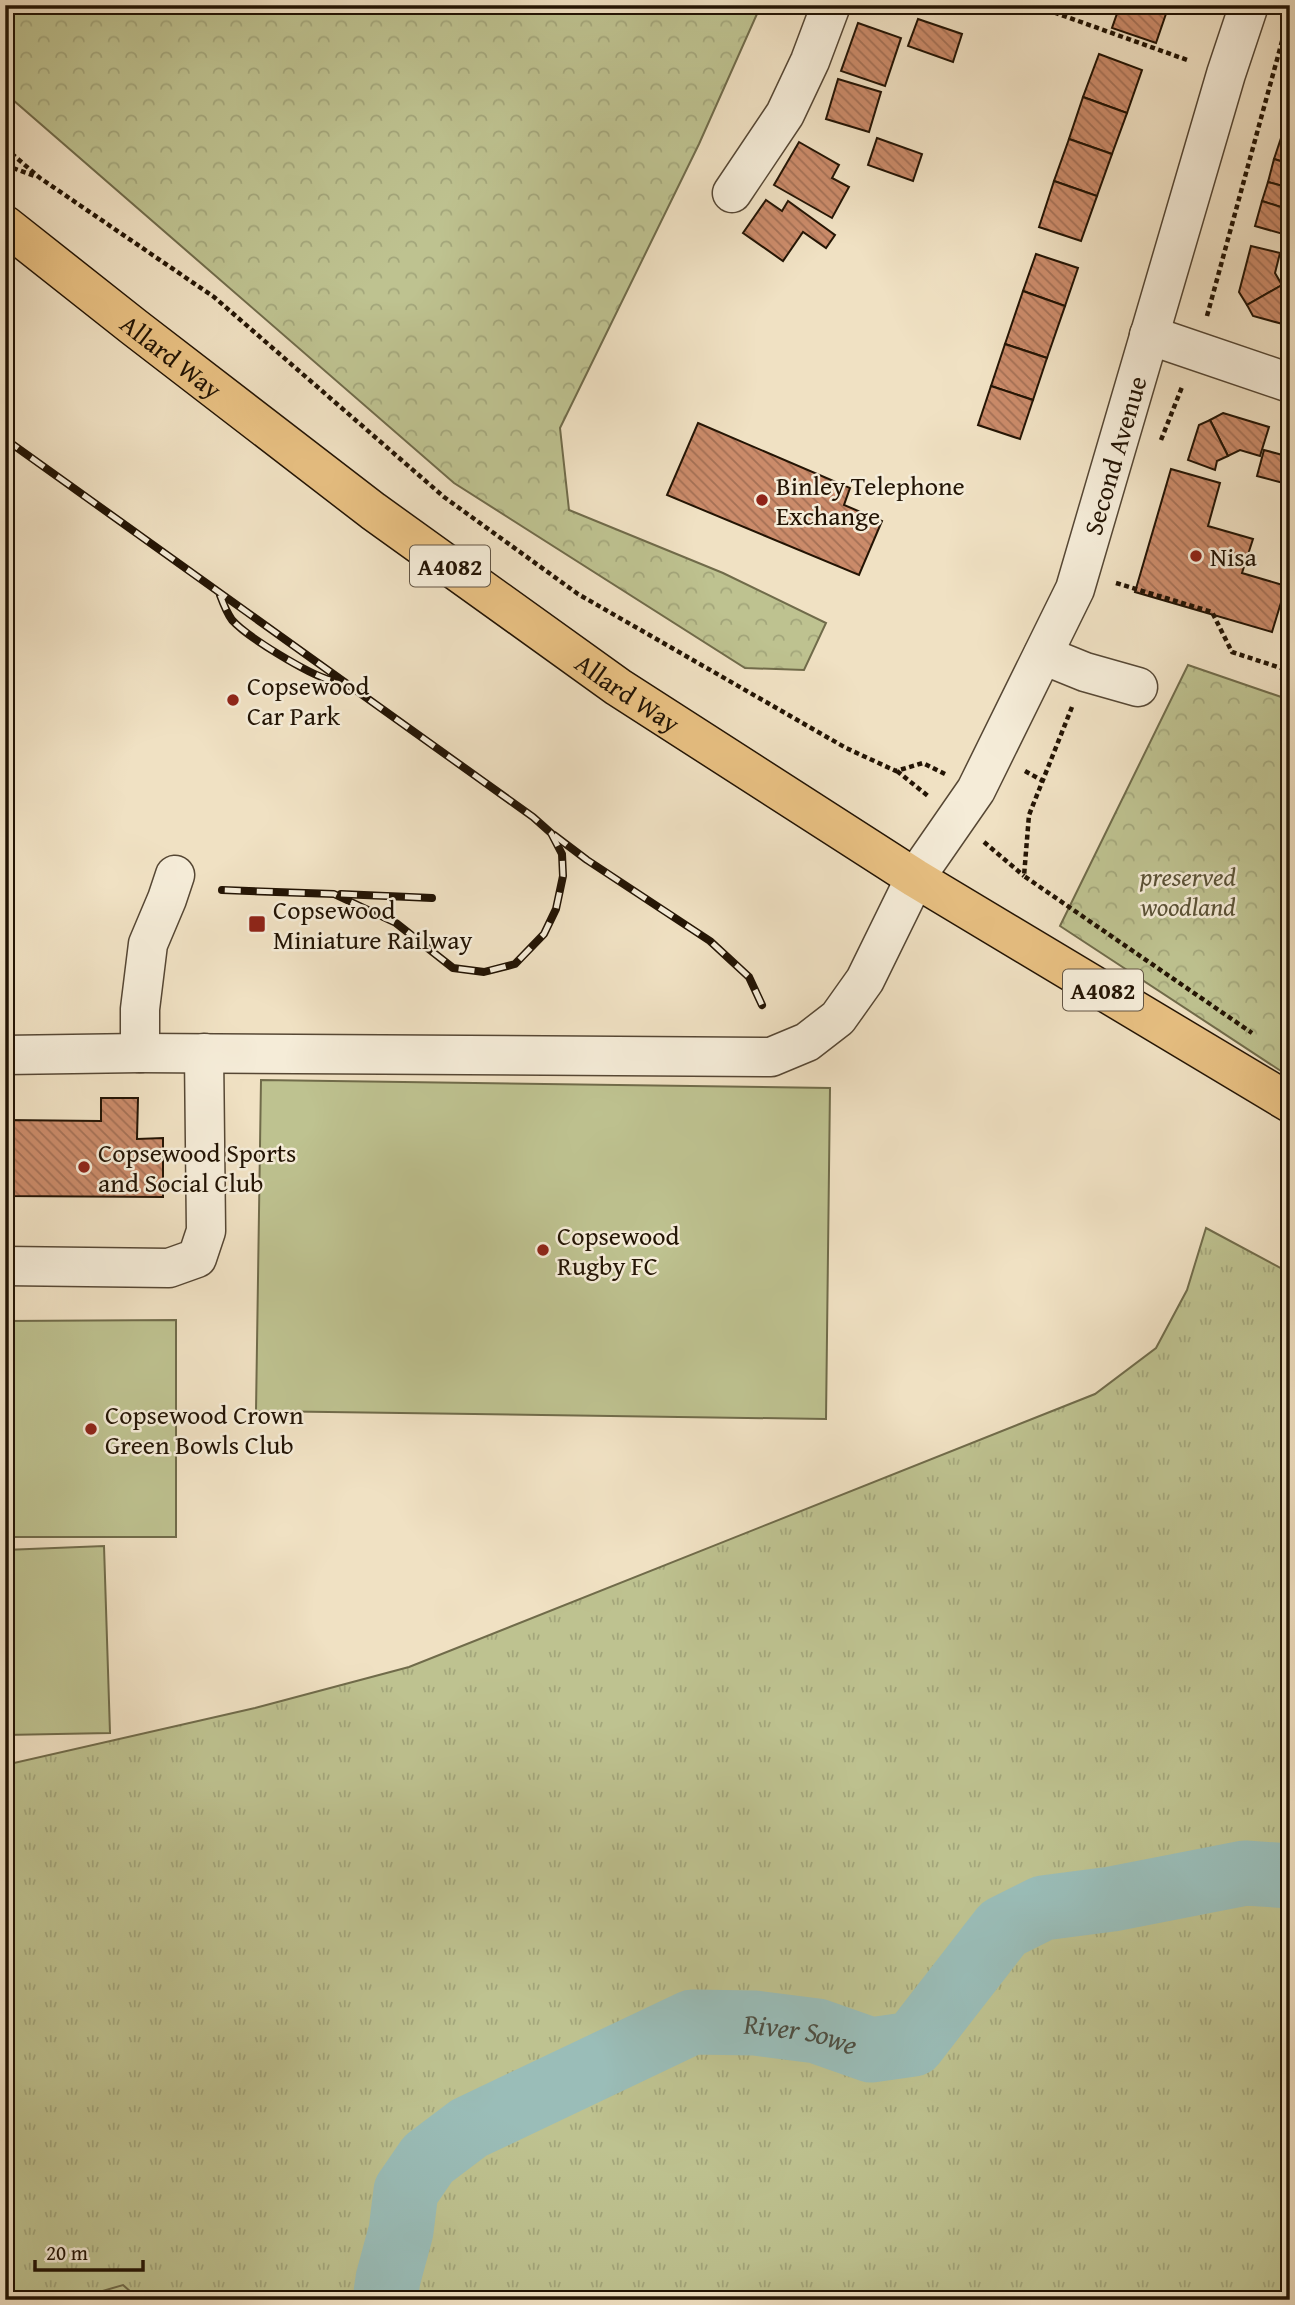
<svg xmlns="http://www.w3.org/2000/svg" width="1295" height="2305" font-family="'Gentium Book Plus',serif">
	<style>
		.grass { fill: url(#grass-tufts); stroke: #706b4a; stroke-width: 2 }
		.forest { fill: url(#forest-crowns); stroke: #706b4a; stroke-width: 2 }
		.pitch { fill: #bec290; stroke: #706b4a; stroke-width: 2 }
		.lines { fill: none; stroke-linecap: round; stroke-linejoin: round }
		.river { stroke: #9abdb8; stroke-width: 65 }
		.building { fill: url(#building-back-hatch); stroke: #231404; stroke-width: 2 }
		.minor-casing { stroke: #564734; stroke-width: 41 }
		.major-casing { stroke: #231404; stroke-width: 41 }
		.path { stroke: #231404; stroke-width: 4.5; stroke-dasharray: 5 3.5; stroke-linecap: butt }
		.minor { stroke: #f5ecd8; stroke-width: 38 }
		.major { stroke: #e8c082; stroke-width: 38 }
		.rail-casing { stroke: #231404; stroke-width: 8 }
		.rail { stroke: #f5ecd8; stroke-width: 5; stroke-dasharray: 16; stroke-linecap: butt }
		.poi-dot { fill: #8f2418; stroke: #f5ecd8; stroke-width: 2.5 }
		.labels { text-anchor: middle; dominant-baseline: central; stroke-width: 5; stroke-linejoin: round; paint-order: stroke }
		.shield { fill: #f5ecd8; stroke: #625544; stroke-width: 2 }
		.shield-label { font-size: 24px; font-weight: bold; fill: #231404 }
		.street-label { font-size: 26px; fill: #231404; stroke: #f5ecd8 }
		.poi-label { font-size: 26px; fill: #231404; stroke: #f5ecd8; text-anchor: start }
		.park-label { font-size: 26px; font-style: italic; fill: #595135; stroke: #f5ecd8 }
		.water-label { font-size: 28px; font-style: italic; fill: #4d4f43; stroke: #f5ecd8 }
	</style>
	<defs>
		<pattern id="grass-tufts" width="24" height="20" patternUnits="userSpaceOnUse" patternTransform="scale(1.75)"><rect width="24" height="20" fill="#bec290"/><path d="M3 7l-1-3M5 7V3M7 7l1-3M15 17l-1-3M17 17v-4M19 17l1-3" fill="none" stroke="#a3a67b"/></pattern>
		<pattern id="forest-crowns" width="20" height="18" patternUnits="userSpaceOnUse" patternTransform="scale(1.75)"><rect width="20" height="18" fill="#bec290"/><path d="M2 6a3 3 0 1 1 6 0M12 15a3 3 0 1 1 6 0" fill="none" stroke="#a3a67b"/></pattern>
		<pattern id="building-back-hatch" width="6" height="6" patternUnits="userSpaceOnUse" patternTransform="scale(1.75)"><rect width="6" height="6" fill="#cb8b6a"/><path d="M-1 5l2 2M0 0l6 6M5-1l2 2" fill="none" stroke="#a47055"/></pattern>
	</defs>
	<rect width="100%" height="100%" fill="#f0e1c3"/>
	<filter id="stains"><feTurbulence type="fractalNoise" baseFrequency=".00286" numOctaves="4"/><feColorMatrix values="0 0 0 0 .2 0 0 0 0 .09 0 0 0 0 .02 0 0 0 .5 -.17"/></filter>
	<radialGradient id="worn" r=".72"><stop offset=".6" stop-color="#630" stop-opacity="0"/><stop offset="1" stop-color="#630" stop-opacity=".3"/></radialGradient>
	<path class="grass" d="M1206,1228L1290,1273V2300H5V1765L255,1708L409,1667L1095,1394L1156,1348L1187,1290Z"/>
	<g class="forest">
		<path d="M5,5H761L699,144L560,428L569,510L723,573L826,623L804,670L745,668L454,483L5,93Z"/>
		<path d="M1188,665L1290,700V1077L1060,926Z"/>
		<path d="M123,2285L140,2300H72Z"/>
	</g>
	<g class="pitch">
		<path d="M261,1080L830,1088L826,1419L256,1411Z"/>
		<path d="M176,1320V1537H5V1321Z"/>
		<path d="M104,1546L110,1733L5,1735V1550Z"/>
	</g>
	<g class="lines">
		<path class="river" id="s1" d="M385,2300L388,2279L401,2231L406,2191L428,2159L469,2128L692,2022L755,2023L817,2031L871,2050L913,2044L1003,1928L1043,1908L1112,1899L1245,1873L1290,1876"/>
	</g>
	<g class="building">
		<path d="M1120,5H1169L1156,43L1112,28Z"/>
		<path d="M918,19L962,34L953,62L908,46Z"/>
		<path d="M858,23L901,38L885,86L841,71Z"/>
		<path d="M1099,54L1142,70L1127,113L1083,97Z"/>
		<path d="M838,79L881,92L869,132L826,119Z"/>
		<path d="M1083,97L1127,113L1112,154L1069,139Z"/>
		<path d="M1283,132L1290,134V164L1274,159Z"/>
		<path d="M877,138L922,154L913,181L868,165Z"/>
		<path d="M1069,139L1112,154L1097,196L1054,181Z"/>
		<path d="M799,142L839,165L832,178L849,187L832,218L774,185Z"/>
		<path d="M1274,159L1290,164V188L1268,182Z"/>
		<path d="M1054,181L1097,196L1081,241L1039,227Z"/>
		<path d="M1268,182L1290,188V210L1262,201Z"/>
		<path d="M766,200L782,211L788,201L835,235L826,248L803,232L783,261L743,233Z"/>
		<path d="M1262,201L1290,210V236L1255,226Z"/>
		<path d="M1251,246L1280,253L1275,273L1282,285L1247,305L1239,292Z"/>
		<path d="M1036,254L1078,268L1065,306L1023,291Z"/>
		<path d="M1282,285L1290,296V326L1253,316L1247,305Z"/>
		<path d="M1023,291L1065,306L1047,358L1005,344Z"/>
		<path d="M1005,344L1047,358L1033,400L991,386Z"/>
		<path d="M991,386L1033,400L1020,439L978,425Z"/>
		<path d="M1223,413L1269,427L1260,456L1240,450L1228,456L1210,420Z"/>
		<path d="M1210,420L1228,456L1217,461L1215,470L1188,460L1199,425Z"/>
		<path d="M698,423L850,488L844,505L882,521L859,575L667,495Z"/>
		<path d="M1264,450L1290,457V473L1287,484L1257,476Z"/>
		<path d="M1171,469L1220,483L1208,526L1253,539L1242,573L1286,586L1272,632L1135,592Z"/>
		<path d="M101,1098H138L137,1139L163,1138V1197L5,1196V1120L101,1121Z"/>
	</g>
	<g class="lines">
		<defs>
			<g id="minor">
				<path d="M732,193L785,114L810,61L831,5"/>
				<path d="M1149,335L1290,383"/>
				<path d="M1043,655L1085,672L1138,687"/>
				<path d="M140,1053V1009L148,944L167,899L175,875"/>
				<path id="s2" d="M5,1055L140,1053L771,1057L807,1042L838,1018L865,980L915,878L976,790L1075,589L1226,74L1249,5"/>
				<path d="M5,1266L169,1268L197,1258L206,1231L204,1053"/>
			</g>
			<g id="major">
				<path id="s3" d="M5,225L134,327L373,511L618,687L915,878L1290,1103"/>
			</g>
		</defs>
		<use href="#minor" class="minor-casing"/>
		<use href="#major" class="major-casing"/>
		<g class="path">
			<path d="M1055,5L1053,12L1190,61"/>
			<path d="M5,148L40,178L214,297L444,497L578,594L846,748L896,771L923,763L945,774"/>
			<path d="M5,165L37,177"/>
			<path d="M1207,316L1290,12"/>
			<path d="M1161,440L1182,387"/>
			<path d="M1116,583L1212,612L1232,652L1290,671"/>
			<path d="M1072,707L1029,815L1024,876L1252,1033"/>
			<path d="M897,771L928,796"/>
			<path d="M1025,771L1043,781"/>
			<path d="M984,842L1024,876"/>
		</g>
		<use href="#minor" class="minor"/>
		<use href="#major" class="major"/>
		<defs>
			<g id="rail">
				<path d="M5,439L533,817L551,833L562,854L563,876L556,909L544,934L515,964L484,972L453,968L396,923L334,894L222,890"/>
				<path d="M220,595C223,603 227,613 232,620C247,637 308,674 330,680"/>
				<path d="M554,835L587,860L710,941L749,977L762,1005"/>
				<path d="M341,894L432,898"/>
			</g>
		</defs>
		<use href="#rail" class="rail-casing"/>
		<use href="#rail" class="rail"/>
	</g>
	<g class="poi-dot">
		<circle cx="762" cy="500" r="7"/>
		<circle cx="1196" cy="556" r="7"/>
		<circle cx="233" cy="700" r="7"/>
		<rect x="248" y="915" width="18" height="18" rx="3.5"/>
		<circle cx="84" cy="1167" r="7"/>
		<circle cx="543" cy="1250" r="7"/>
		<circle cx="91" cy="1429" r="7"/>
	</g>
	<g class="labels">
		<g class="shield">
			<rect x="410" y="545.5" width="80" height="41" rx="5"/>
			<rect x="1063" y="969.5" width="80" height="41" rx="5"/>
		</g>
		<g class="shield-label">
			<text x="450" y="566">A4082</text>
			<text x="1103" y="990">A4082</text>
		</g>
		<g class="street-label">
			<text stroke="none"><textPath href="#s3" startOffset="212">Allard Way</textPath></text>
			<text stroke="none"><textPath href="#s2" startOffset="1475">Second Avenue</textPath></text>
			<text stroke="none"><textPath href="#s3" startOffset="779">Allard Way</textPath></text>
		</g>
		<g class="poi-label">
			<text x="776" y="485">Binley Telephone<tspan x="776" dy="30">Exchange</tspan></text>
			<text x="1210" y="556">Nisa</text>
			<text x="247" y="685">Copsewood<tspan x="247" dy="30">Car Park</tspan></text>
			<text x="273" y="909">Copsewood<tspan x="273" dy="30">Miniature Railway</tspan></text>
			<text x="98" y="1152">Copsewood Sports<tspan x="98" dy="30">and Social Club</tspan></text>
			<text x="557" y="1235">Copsewood<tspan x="557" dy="30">Rugby FC</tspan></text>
			<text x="105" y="1414">Copsewood Crown<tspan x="105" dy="30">Green Bowls Club</tspan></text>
		</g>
		<g class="park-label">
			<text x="1188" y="876">preserved<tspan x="1188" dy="30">woodland</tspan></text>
		</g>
		<g class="water-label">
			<text stroke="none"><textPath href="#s1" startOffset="558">River Sowe</textPath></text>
		</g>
	</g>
	<rect width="1295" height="2305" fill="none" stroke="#f0e1c3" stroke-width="28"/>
	<rect x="7" y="7" width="1281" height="2291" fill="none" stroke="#231404" stroke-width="3.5"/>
	<rect x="14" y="14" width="1267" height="2277" fill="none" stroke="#231404" stroke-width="2"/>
	<path d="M35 2260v10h108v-10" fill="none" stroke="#231404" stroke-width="3.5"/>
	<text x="46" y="2260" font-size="21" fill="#231404" stroke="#f5ecd8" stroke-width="5" paint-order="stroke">20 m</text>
	<rect width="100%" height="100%" filter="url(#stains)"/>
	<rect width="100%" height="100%" fill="url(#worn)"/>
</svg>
